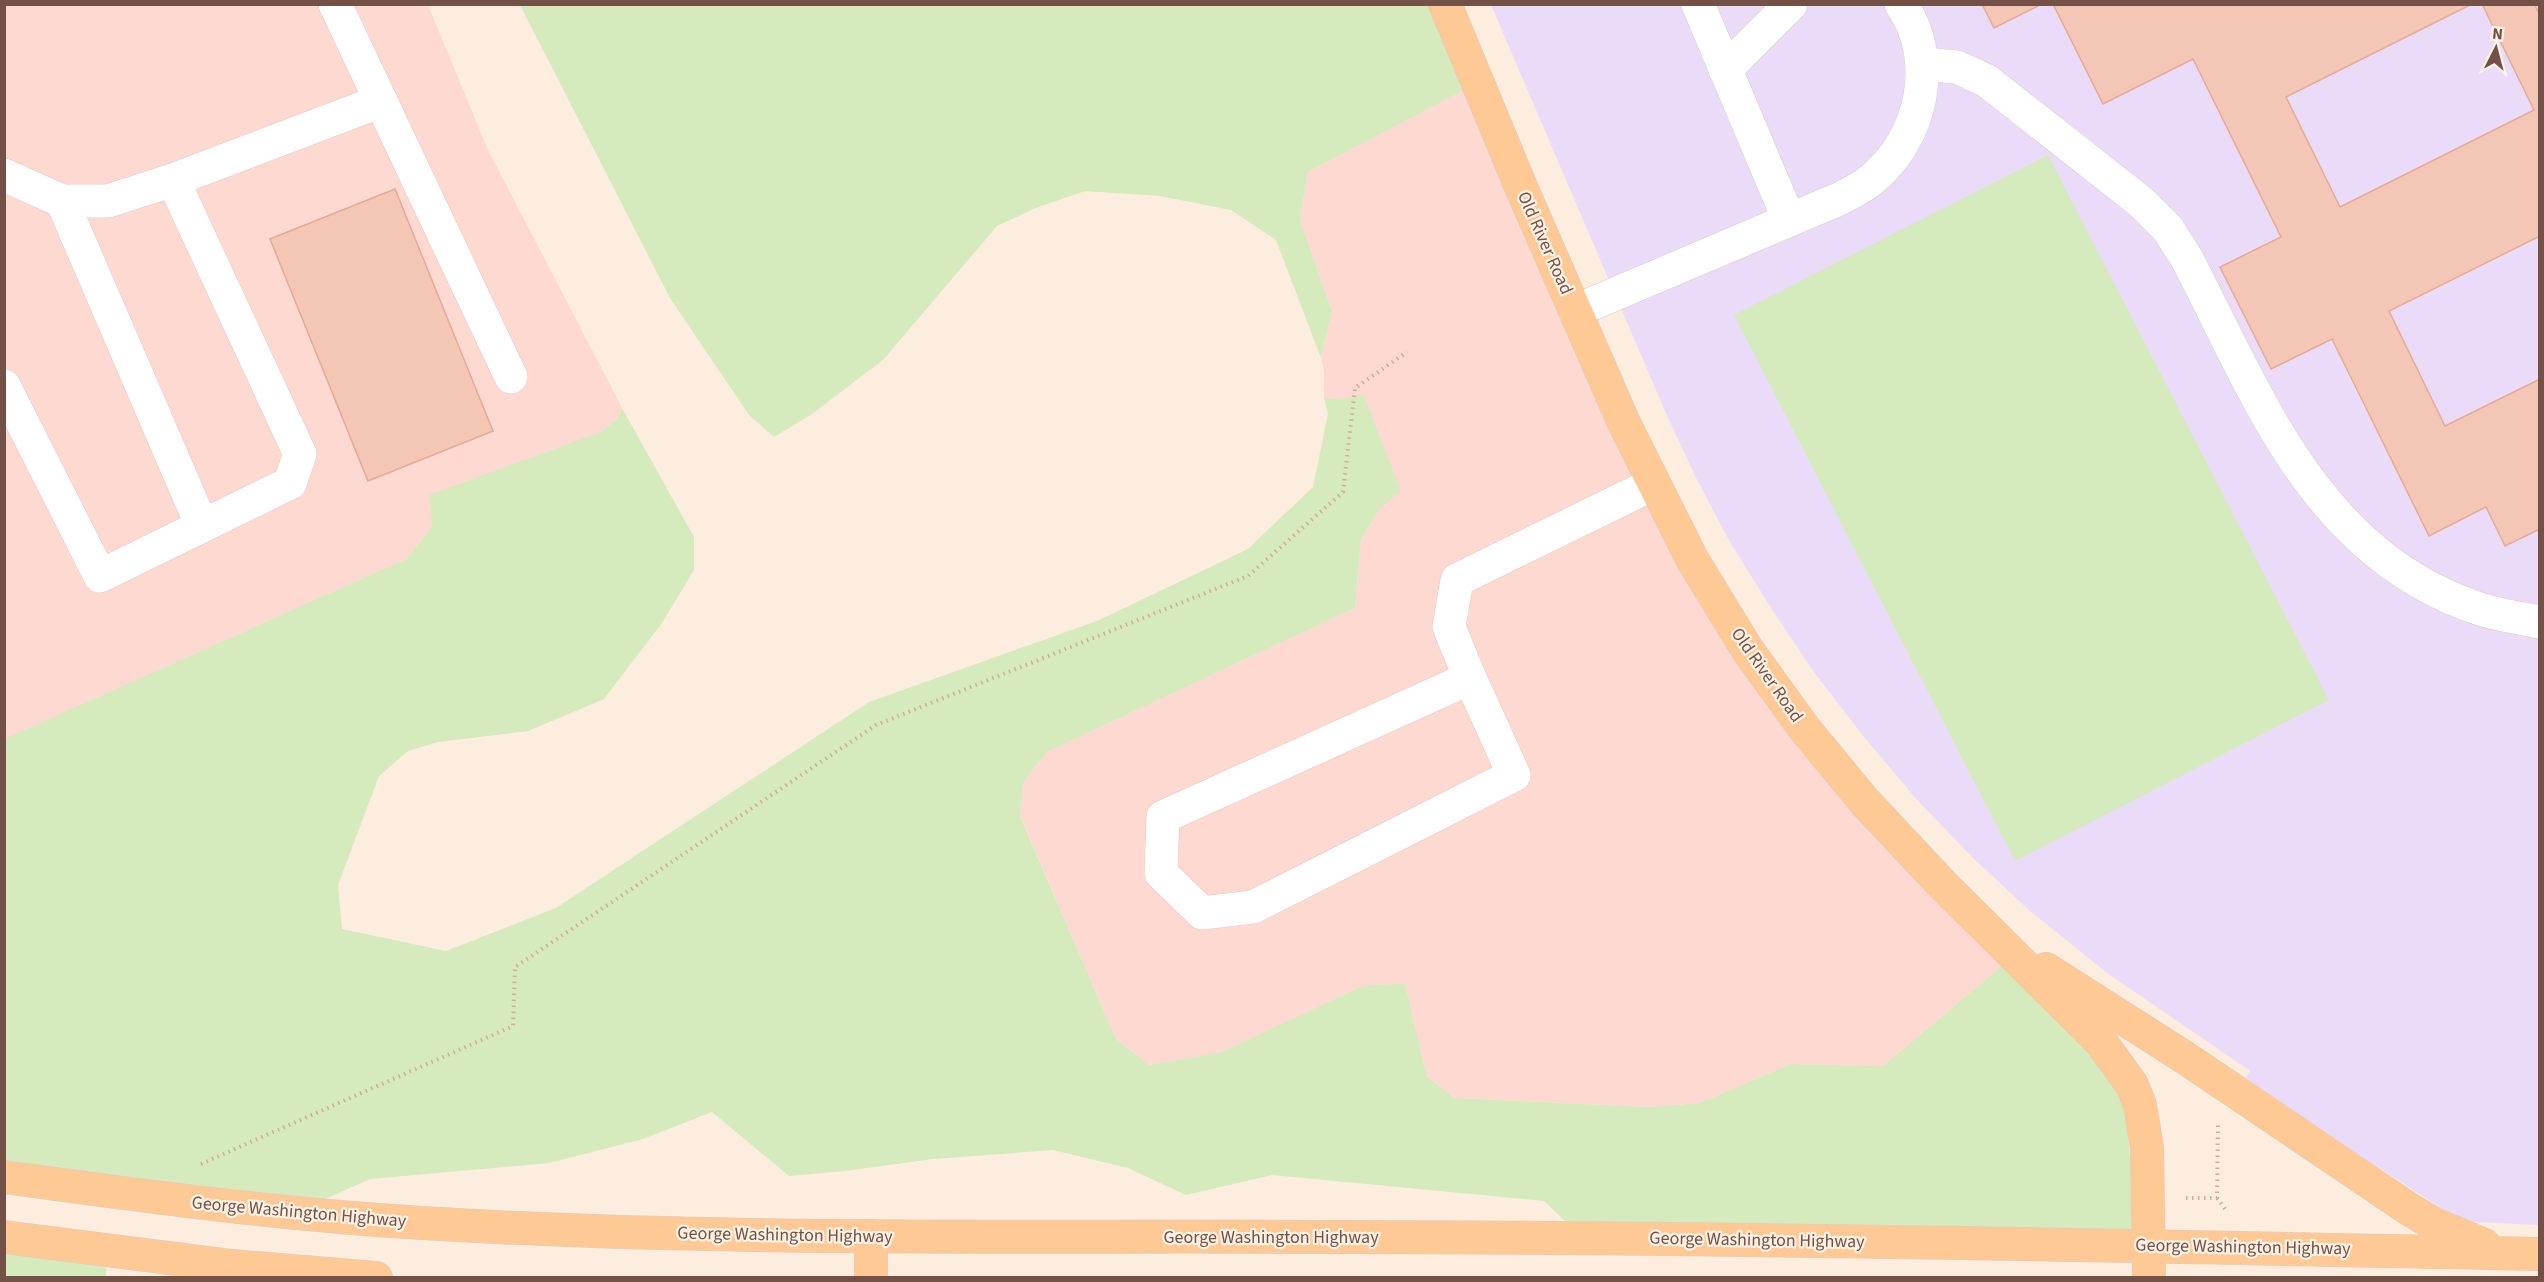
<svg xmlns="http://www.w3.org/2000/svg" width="2544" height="1282" font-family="'Source Sans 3',sans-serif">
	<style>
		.commercial { fill: #fed9d2 }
		.education { fill: #eadcf9 }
		.green { fill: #d5eabd }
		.building { fill: #f3c6b5; stroke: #e6aa95; stroke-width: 1.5 }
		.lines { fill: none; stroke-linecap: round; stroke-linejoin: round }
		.minor-casing { stroke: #e3cabe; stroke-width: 34 }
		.major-casing { stroke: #d8cecb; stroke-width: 34 }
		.path { stroke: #d7aa99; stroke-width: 4; stroke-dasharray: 1.5 4.5; stroke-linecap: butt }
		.minor { stroke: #fff; stroke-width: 33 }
		.major { stroke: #fec994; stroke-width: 33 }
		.labels { text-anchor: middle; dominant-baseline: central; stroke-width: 4.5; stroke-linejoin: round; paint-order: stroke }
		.street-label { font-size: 18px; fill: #735146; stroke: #fff2e5 }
	</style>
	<rect width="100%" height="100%" fill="#fdeddf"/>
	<g class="commercial">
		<path d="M4,5H428L488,150L617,398L622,408L618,418L601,432L432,527L406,559L5,739Z"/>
		<path d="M1470,87L1671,526L2003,965L1883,1066L1790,1064L1700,1103L1650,1107L1455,1098L1427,1077L1405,983L1362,986L1223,1052L1149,1065L1116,1039L1020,815L1024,781L1047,752L1355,608L1361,539L1380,508L1344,399L1324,398V371L1321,358L1332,311L1300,220L1308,172Z"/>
	</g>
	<path class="education" d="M1491,5H2539V1225L2473,1222L2450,1214L2244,1080L2250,1071L2107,973L2030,911L1974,859L1918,801L1864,737L1813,671L1771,608L1730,542L1695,476L1665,411Z"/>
	<g class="green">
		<path d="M520,5H1439L1470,87L1308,172L1300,220L1332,311L1321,358L1276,240L1231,210L1160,196L1085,191L1038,207L997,226L883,360L812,414L774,437L749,415L670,298Z"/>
		<path d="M2048,155L2329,700L2015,861L1734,315Z"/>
		<path d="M1363,394L1401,491L1380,508L1361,539L1355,608L1047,752L1024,781L1020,816L1116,1039L1149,1065L1222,1052L1362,986L1405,983L1427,1077L1455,1098L1650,1107L1700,1103L1790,1064L1883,1066L2003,965L2007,958L2112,1078L2126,1112L2136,1229V1251L1589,1244L1544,1201L1272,1175L1186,1195L1128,1168L1053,1150L933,1159L845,1171L789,1176L712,1112L643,1139L549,1163L370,1179L280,1219L5,1185L4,739L406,559L432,527L429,495L601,432L618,418L622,408L694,537V570L662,623L604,699L528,731L438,742L408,751L379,776L338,885L342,929L446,951L556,908L869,702L1097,621L1248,549L1313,487L1328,414L1324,398L1344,399Z"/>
		<path d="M5,1241L106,1253V1277L5,1278Z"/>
	</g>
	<g class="building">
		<path d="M1982,4H2042L1994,28Z"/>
		<path d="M2053,4H2472L2286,97L2340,207L2534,110L2482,4H2534L2540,15V236L2389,311L2445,426L2540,379V529L2505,546L2486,507L2429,536L2332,339L2271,369L2220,267L2281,237L2193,59L2103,104Z"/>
		<path d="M395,189L493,431L368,481L270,239Z"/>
	</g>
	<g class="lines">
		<defs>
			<g id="minor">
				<path d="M335,4L511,377"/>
				<path d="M1698,4L1789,220"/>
				<path d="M1922,64L1957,67L1987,81L2141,202L2168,229L2187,259C2259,398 2315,553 2477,608C2497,615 2519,618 2540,622"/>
				<path d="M1725,70L1791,4"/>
				<path d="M4,175L62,201H108L173,180L381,101"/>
				<path d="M62,201L202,526"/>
				<path d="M1575,311L1839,199C1850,193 1862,188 1871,180C1922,139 1940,60 1901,4"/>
				<path d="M4,386L100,576L290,483L300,454L173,180"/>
				<path d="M1470,678L1514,775L1253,907L1202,913L1161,873L1163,817L1470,678L1449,627L1457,580L1653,484"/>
			</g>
			<g id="major">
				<path d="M1445,4L1521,187L1624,423L1692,559L1747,649L1804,728L1865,802L1942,884L2101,1042L2132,1085L2140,1105L2147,1148L2149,1278"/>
				<path d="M2046,969L2187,1059L2409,1209L2434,1224L2484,1245"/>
				<path d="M4,1177C143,1196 283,1215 423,1223C733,1242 1043,1235 1354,1237C1749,1238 2144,1246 2540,1254"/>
				<path d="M4,1237L232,1266L376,1278"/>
				<path d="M871,1278V1236"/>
			</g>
		</defs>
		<use href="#minor" class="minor-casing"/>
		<use href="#major" class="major-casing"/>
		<g class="path">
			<path d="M201,1164L513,1026L515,967L876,725L1248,576L1343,492L1355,388L1407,352"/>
			<path d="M2186,1198H2217L2218,1124"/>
			<path d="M2217,1198L2226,1210"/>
		</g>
		<use href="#minor" class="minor"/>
		<use href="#major" class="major"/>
	</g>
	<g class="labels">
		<g class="street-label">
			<text transform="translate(1545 243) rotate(66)">Old River Road</text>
			<text transform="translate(1767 675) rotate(55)">Old River Road</text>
			<text transform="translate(299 1212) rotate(5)">George Washington Highway</text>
			<text transform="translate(785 1235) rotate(1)">George Washington Highway</text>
			<text x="1271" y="1237">George Washington Highway</text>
			<text transform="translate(1757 1240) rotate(1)">George Washington Highway</text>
			<text transform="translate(2243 1247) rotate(1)">George Washington Highway</text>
		</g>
	</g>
	<rect width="2544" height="1282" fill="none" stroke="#735146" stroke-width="12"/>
	<g transform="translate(2496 48) rotate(6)" stroke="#fff2e5" stroke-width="4.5" paint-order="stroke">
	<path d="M0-4.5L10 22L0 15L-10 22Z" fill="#735146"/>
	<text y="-9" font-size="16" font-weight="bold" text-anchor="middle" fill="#735146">N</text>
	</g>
</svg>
